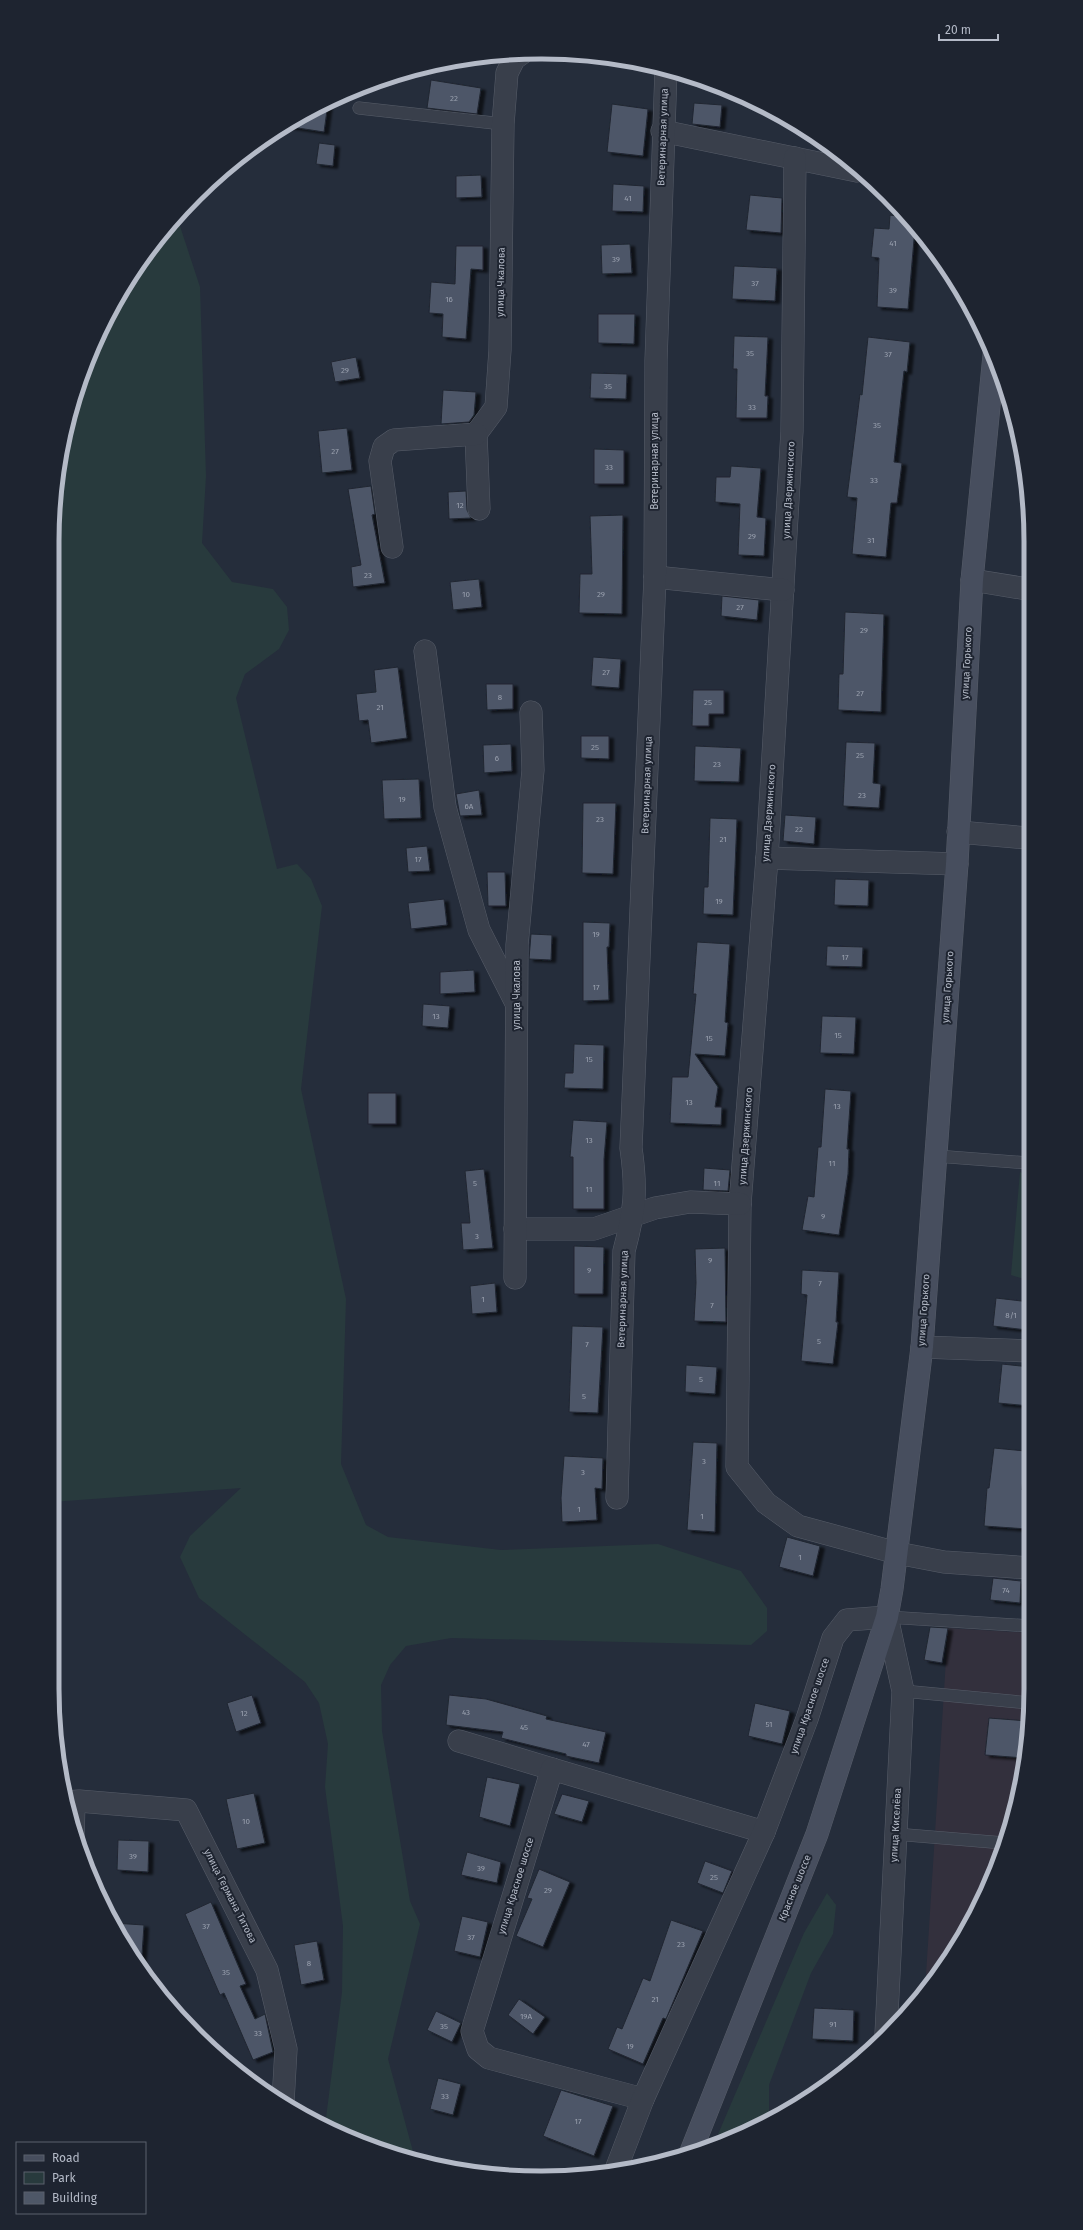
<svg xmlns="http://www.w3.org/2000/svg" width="1083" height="2230" font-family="'Fira Sans',sans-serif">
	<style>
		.medical { fill: #33303d }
		.green { fill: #283a3d }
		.building { fill: #4e5767; stroke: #202632; filter: url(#shadow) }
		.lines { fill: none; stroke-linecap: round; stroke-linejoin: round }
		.lane-casing { stroke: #575d69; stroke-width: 13 }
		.street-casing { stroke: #575d69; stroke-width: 23 }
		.secondary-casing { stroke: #575d69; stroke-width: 23 }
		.lane { stroke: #393f4b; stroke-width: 12 }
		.street { stroke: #393f4b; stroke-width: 22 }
		.secondary { stroke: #474e5e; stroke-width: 22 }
		.labels { text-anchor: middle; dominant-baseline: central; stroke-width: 4; stroke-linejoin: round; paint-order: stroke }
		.number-label { font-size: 8px; fill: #9aa1af }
		.street-label { font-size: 10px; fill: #b4bac7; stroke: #1e2430 }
		.rim { fill: none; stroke: #b4bac7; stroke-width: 5 }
	</style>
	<defs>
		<filter id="shadow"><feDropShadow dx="4.5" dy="2.5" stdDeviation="1" flood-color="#0009"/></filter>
	</defs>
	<rect width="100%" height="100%" fill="#252d3b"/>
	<path class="medical" d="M948,1628L1031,1633V1689L1022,1784L994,1876L949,1960L925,1991Z"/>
	<g class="green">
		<path d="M177,217L200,287L206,476L202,543L232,582L273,589L287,607L289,630L279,649L245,674L236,698L277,869L297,864L311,879L322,906L301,1089L346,1299L341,1464L366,1525L388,1537L501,1550L658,1544L741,1571L767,1608V1631L751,1645L451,1638L406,1646L390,1665L381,1685L382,1731L410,1901L420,1924L388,2059L415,2159L354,2141L325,2126L342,1992L343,1926L325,1787L328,1744L319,1703L305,1682L199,1598L180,1557L190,1536L241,1488L52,1502V541L61,446L89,354L135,269Z"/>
		<path d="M1029,1090V1136L1024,1135Z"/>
		<path d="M1020,1172L1029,1177L1030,1281L1011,1275Z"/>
		<path d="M827,1893L836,1905L833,1934L811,1973L769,2085V2121L758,2127L713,2146L804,1933Z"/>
	</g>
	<g class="building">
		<path d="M431,80L481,88L477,114L427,108Z"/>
		<path d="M328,103L324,132L285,126L307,114Z"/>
		<path d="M694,103L722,105L720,127L692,124Z"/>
		<path d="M612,104L648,109L643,156L607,152Z"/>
		<path d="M319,143L335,145L333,166L316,164Z"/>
		<path d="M481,175L482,197L456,198V176Z"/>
		<path d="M613,184L644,186L643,212L612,211Z"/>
		<path d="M750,195L782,198L781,233L746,230Z"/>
		<path d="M890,215L903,217L915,228L908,309L877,307L879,258L871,257L874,228L889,229Z"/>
		<path d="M630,244L632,273L602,274L601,245Z"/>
		<path d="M456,246H483V270L471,269L466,339L442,337L443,314L429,313L431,282L455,284Z"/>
		<path d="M734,266L777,268L775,301L732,299Z"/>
		<path d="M598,314H635L634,344L598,343Z"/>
		<path d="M734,336L768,337L765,396H768L767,418H736L737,369H733Z"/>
		<path d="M868,337L910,342L907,372L904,371L894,462L902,463L897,503H891L886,557L852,554L857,498L847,497L860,394L862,395Z"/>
		<path d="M356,357L360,378L335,382L331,362Z"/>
		<path d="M591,373L627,374L626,399L590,398Z"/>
		<path d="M443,390L476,392L474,415L469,422L441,424Z"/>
		<path d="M347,428L352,470L322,473L318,431Z"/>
		<path d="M594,449L624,450V484H594Z"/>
		<path d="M731,466L761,468L757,517L766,518L764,556L738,555L740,504L715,502L716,477H730Z"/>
		<path d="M371,486L375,514L372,515L385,583L353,587L351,567L361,565L348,489Z"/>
		<path d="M466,491L467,510L471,518L449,519L448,492Z"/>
		<path d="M623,515L622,614L579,613L580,574H592L590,516Z"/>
		<path d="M479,579L482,607L453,610L450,582Z"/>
		<path d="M722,596L759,600L757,620L721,616Z"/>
		<path d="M845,612L884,614L881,712L838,710L839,674H843Z"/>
		<path d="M593,657L621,659L619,688L591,686Z"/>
		<path d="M398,667L407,738L371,743L368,720L359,721L356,694L376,692L374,670Z"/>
		<path d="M486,684H513V709L487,710Z"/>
		<path d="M693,690H724V714H709V726H692Z"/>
		<path d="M581,736H609V759L581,758Z"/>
		<path d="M846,742L875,743L873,783L881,784L879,808L843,806Z"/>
		<path d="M511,744L512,771L484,773L483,745Z"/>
		<path d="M695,746L741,748L739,782L694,781Z"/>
		<path d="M419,779L421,818L384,819L382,780Z"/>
		<path d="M479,790L482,815L460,816L456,794Z"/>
		<path d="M583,803H616L613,874L582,873Z"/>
		<path d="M785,815L816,817L814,844L783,841Z"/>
		<path d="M710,818L737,819L733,915L703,914L704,887H708Z"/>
		<path d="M427,846L430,871L408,872L406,848Z"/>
		<path d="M487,872H505L506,906H488Z"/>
		<path d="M835,879L869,880L868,906L834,905Z"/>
		<path d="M444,899L447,925L411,929L408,903Z"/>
		<path d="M583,922L610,923L609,947H607L609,1000L583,1001Z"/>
		<path d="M531,934L552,935L551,960L529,959Z"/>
		<path d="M697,942L730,944L725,1022L728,1023L725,1056L695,1054L718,1087L715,1107H722L721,1125L670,1123L672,1077H688L696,994H693Z"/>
		<path d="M827,946L863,947L862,967L826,966Z"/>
		<path d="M474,970L475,992L440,994V972Z"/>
		<path d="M423,1004L450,1006L448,1028L422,1026Z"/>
		<path d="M822,1016L856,1017L854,1054L820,1053Z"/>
		<path d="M574,1044L604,1045L603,1089L564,1088L565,1073H573Z"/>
		<path d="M825,1089L851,1091L847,1149H849L848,1174L839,1235L802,1230L808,1196L814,1197L818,1147H821Z"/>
		<rect x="368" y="1093" width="28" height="31"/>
		<path d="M573,1120L607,1122L604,1159V1209H573V1157H570Z"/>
		<path d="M704,1168L730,1170L728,1191L703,1190Z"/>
		<path d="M484,1169L493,1248L463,1250L461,1223H470L465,1171Z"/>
		<path d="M574,1246L604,1247L603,1294H574Z"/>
		<path d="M725,1248L726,1322L694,1321L696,1283L695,1249Z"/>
		<path d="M802,1270L839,1272L836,1322H838L833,1364L801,1361L807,1295L801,1294Z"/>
		<path d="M495,1283L497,1312L472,1314L470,1286Z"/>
		<path d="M996,1298L1030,1302L1027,1330L993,1326Z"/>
		<path d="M572,1326L603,1327L598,1413L569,1412Z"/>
		<path d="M1002,1364L1030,1367V1406L998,1403Z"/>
		<path d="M686,1365L717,1367L715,1394L685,1392Z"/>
		<path d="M693,1442L717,1443L715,1532L687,1530Z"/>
		<path d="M994,1448L1025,1451L1022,1490L1030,1491L1027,1529L984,1526L987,1488H989Z"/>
		<path d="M564,1456L603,1458L602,1489L595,1488L597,1520L562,1522L561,1498Z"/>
		<path d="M787,1537L820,1546L813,1576L779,1567Z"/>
		<path d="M993,1578L1021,1581L1020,1603L990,1600Z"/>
		<path d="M930,1627L948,1628L942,1663L924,1660Z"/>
		<path d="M252,1695L261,1723L236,1732L227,1703Z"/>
		<path d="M449,1695L486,1699L547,1716L546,1719L606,1732L599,1763L566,1756V1754L501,1738L503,1732L446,1725Z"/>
		<path d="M755,1703L790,1711L782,1744L748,1736Z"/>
		<path d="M989,1718L1028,1721L1024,1758L985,1755Z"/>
		<path d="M487,1777L520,1784L510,1826L479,1817Z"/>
		<path d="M254,1793L265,1843L237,1849L226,1799Z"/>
		<path d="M562,1794L589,1801L582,1822L554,1814Z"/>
		<path d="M118,1840L149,1841L148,1872L117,1870Z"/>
		<path d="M467,1852L501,1862L497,1883L461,1875Z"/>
		<path d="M705,1861L732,1871L723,1893L697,1883Z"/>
		<path d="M539,1869L570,1882L543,1947L516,1936L532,1899L527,1898Z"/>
		<path d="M211,1902L246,1984L240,1986L255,2019L265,2014L273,2052L253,2060L224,1993L220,1995L185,1914Z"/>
		<path d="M462,1916L488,1922L480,1957L454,1951Z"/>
		<path d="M671,1920L703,1931L666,2019L663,2018L643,2064L608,2049L617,2027L622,2029L643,1978L650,1981Z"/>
		<path d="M113,1923L144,1925L141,1969L117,1933Z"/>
		<path d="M317,1941L324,1980L301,1985L294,1945Z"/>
		<path d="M519,1999L545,2017L533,2034L508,2015Z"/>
		<path d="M814,2008L854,2010L853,2041L812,2039Z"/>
		<path d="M436,2011L461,2023L452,2042L427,2030Z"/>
		<path d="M438,2078L461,2084L453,2115L430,2109Z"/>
		<path d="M561,2090L613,2106L594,2156L543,2136Z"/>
	</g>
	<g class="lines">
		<defs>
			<g id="lane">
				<path d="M359,108L503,124"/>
				<path d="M936,1156L1029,1163"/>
				<path d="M887,1617L1031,1626"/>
				<path d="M903,1691L1030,1703"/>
				<path d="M895,1834L1004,1843"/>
				<path d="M78,1844L79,1801"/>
			</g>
			<g id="street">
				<path d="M662,131L857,171"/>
				<path d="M795,158L792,431L767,858L740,1204L737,1467L766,1503L798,1526L897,1553L944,1562L1031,1568"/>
				<path d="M479,509L476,434L496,407L500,350L503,124L507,73L514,59L521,54"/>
				<path d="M392,547L380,461L384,447L394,440L476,434"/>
				<path d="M655,577L783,590"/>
				<path d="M972,580L1027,589"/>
				<path d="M425,651L445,807L479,930L515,1001"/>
				<path d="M958,832L1028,838"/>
				<path d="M767,858L957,864"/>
				<path d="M515,1229H594L655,1208L690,1202L740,1204"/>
				<path d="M515,1278L517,945L533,770L531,712"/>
				<path d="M922,1347L1030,1351"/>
				<path d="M617,1498L624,1251C635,1210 637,1190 631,1148L655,577L656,361L666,70"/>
				<path d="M459,1741L552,1769"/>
				<path d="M66,1802L79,1801L186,1810L267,1970L286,2049L283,2102"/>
				<path d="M643,2099L489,2058L478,2049L472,2031L552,1769L764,1832"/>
				<path d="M615,2172L643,2099L764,1832L807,1719L833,1638L847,1620L887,1617L903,1691L886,2034"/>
			</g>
			<path id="secondary" d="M690,2154L817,1834L887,1617L892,1589L922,1347L957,864L972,580L994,355"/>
		</defs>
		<use href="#lane" class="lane-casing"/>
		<use href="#street" class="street-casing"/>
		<use href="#secondary" class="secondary-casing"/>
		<use href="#lane" class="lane"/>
		<use href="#street" class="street"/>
		<use href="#secondary" class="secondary"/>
	</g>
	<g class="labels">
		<g class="number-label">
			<text x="454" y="98">22</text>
			<text x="628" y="198">41</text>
			<text x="893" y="243">41</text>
			<text x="616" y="259">39</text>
			<text x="755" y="283">37</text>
			<text x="893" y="290">39</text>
			<text x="449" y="299">16</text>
			<text x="750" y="353">35</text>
			<text x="888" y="354">37</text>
			<text x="345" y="370">29</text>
			<text x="608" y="386">35</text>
			<text x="752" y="407">33</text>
			<text x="877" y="425">35</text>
			<text x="335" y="451">27</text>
			<text x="609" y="467">33</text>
			<text x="874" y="480">33</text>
			<text x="460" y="505">12</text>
			<text x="752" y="536">29</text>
			<text x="871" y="540">31</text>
			<text x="368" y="575">23</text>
			<text x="466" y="594">10</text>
			<text x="601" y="594">29</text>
			<text x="740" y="607">27</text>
			<text x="864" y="630">29</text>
			<text x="606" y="672">27</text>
			<text x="860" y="693">27</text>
			<text x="500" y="697">8</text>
			<text x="708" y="702">25</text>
			<text x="380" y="707">21</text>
			<text x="595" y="747">25</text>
			<text x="860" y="755">25</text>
			<text x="497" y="758">6</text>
			<text x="717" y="764">23</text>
			<text x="862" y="795">23</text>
			<text x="402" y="799">19</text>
			<text x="469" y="806">6А</text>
			<text x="600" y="819">23</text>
			<text x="799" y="829">22</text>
			<text x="723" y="839">21</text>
			<text x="418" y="859">17</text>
			<text x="719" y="901">19</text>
			<text x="596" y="934">19</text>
			<text x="845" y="957">17</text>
			<text x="596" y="987">17</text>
			<text x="436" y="1016">13</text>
			<text x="838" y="1035">15</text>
			<text x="709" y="1038">15</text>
			<text x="589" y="1059">15</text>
			<text x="689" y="1102">13</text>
			<text x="837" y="1106">13</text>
			<text x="589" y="1140">13</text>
			<text x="832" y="1163">11</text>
			<text x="475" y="1183">5</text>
			<text x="717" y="1183">11</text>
			<text x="589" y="1189">11</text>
			<text x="823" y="1216">9</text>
			<text x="477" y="1236">3</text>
			<text x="710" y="1260">9</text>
			<text x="589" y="1270">9</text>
			<text x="820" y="1283">7</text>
			<text x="483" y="1299">1</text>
			<text x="712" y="1305">7</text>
			<text x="1011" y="1315">8/1</text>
			<text x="819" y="1341">5</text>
			<text x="587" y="1344">7</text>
			<text x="701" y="1379">5</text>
			<text x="584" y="1396">5</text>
			<text x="704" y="1461">3</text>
			<text x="583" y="1472">3</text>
			<text x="579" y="1509">1</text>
			<text x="702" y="1516">1</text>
			<text x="800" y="1557">1</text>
			<text x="1006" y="1590">74</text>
			<text x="466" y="1712">43</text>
			<text x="244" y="1713">12</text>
			<text x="769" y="1724">51</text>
			<text x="524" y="1727">45</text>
			<text x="586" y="1744">47</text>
			<text x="246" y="1821">10</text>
			<text x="133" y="1856">39</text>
			<text x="481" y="1868">39</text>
			<text x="714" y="1877">25</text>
			<text x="548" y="1890">29</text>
			<text x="206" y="1926">37</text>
			<text x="471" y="1937">37</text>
			<text x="681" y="1944">23</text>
			<text x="309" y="1963">8</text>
			<text x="226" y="1972">35</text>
			<text x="655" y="1999">21</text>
			<text x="526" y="2016">19А</text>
			<text x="833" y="2024">91</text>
			<text x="444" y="2026">35</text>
			<text x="258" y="2033">33</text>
			<text x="630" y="2046">19</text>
			<text x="445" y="2096">33</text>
			<text x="578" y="2121">17</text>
		</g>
		<g class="street-label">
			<text transform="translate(663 137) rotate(-88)">Ветеринарная улица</text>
			<text transform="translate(501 282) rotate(-89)">улица Чкалова</text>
			<text transform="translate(655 461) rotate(-90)">Ветеринарная улица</text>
			<text transform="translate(789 490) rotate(-87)">улица Дзержинского</text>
			<text transform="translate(967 663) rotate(-87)">улица Горького</text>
			<text transform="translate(647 785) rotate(-88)">Ветеринарная улица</text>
			<text transform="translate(769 813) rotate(-86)">улица Дзержинского</text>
			<text transform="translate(948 987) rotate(-86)">улица Горького</text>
			<text transform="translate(517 995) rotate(-90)">улица Чкалова</text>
			<text transform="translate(746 1136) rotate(-86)">улица Дзержинского</text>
			<text transform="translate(623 1299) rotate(-88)">Ветеринарная улица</text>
			<text transform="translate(924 1310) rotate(-86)">улица Горького</text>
			<text transform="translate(810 1706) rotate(-71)">улица Красное шоссе</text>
			<text transform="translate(896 1825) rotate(-87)">улица Киселёва</text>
			<text transform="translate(516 1886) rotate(-73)">улица Красное шоссе</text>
			<text transform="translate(795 1888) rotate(-68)">Красное шоссе</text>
			<text transform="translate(230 1896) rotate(63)">улица Германа Титова</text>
		</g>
	</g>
	<path d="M0 0H1083V2230H0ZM541 59H542A482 482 0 0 1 1024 541V1689A482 482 0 0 1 542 2171H541A482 482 0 0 1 59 1689V541A482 482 0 0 1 541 59Z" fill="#1e2430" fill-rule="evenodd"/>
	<path class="rim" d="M541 59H542A482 482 0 0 1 1024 541V1689A482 482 0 0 1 542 2171H541A482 482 0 0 1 59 1689V541A482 482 0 0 1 541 59Z"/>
	<rect x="16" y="2142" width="130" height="72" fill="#1e2430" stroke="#5a606c"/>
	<rect x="24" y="2155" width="20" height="6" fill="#474e5e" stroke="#5a606c"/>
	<text x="52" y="2162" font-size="12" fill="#b4bac7">Road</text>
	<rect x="24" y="2172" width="20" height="12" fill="#283a3d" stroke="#5a606c"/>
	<text x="52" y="2182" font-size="12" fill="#b4bac7">Park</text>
	<rect x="24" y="2192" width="20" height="12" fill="#4e5767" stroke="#5a606c"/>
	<text x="52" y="2202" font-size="12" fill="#b4bac7">Building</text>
	<path d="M939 34v6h59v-6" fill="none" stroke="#b4bac7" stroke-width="2"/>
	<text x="945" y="34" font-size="12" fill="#b4bac7" stroke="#1e2430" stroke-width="3" paint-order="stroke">20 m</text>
</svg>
